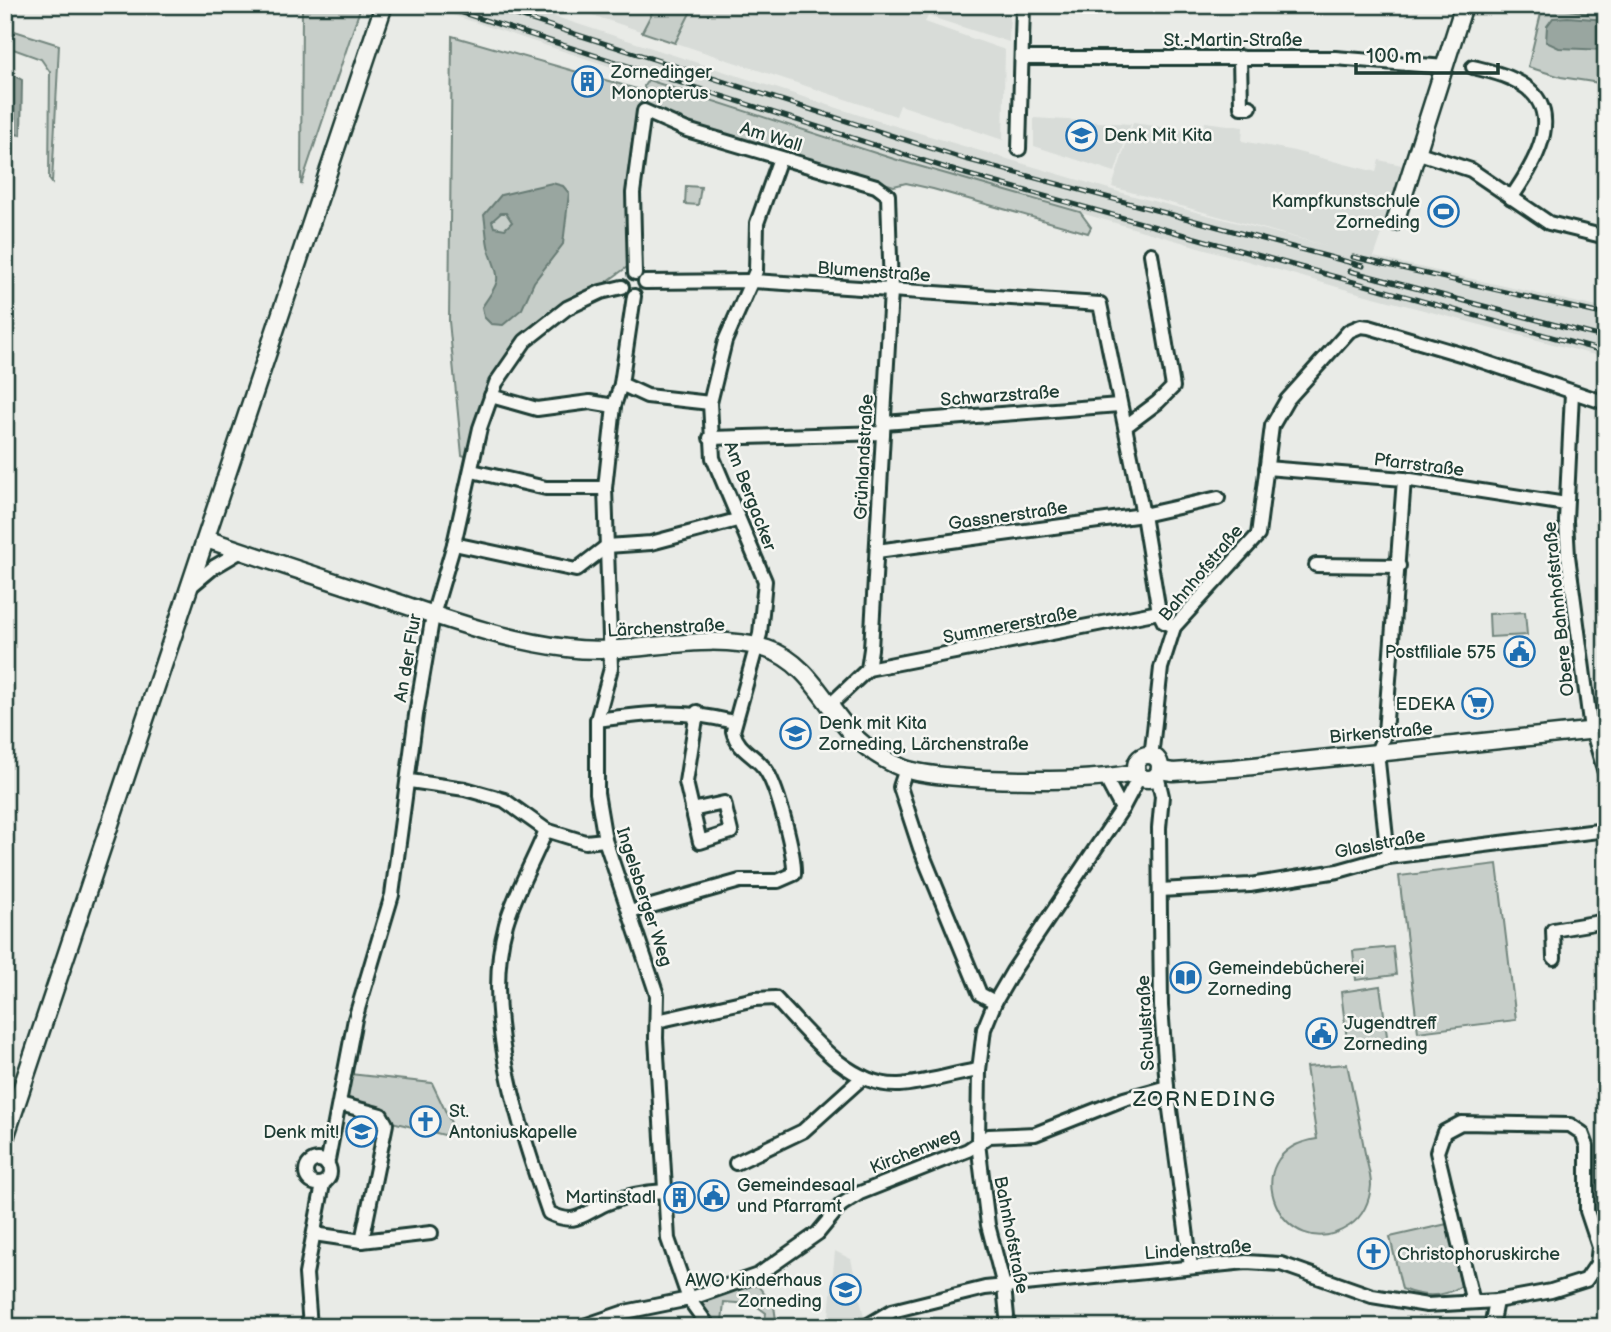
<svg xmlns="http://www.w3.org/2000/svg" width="1611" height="1332" font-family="'Balsamiq Sans',sans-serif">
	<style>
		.built { fill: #d8dcd8 }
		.green { fill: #c7cec9; stroke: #73867e; stroke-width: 2 }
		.water { fill: #99a6a0; stroke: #687c75; stroke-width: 2; fill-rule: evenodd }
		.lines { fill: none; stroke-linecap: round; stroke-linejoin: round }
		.street-casing { stroke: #1f3d34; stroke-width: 18 }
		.secondary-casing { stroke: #1f3d34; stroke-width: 21 }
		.street { stroke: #f6f6f2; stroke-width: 12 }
		.secondary { stroke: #f6f6f2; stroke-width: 16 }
		.rail-casing { stroke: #1f3d34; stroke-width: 5 }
		.rail { stroke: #f6f6f2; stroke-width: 2.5; stroke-dasharray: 8; stroke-linecap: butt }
		.labels { text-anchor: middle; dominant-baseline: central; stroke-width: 5; stroke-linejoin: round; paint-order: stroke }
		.street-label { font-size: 18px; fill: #1f3d34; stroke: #f6f6f2 }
		.poi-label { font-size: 18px; fill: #1f3d34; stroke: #f6f6f2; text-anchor: start }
		.quarter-label { font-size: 21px; letter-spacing: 2px; fill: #1f3d34; stroke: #f6f6f2 }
	</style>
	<rect width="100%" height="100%" fill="#e9ebe7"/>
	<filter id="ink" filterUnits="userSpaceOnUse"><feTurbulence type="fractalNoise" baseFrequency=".0143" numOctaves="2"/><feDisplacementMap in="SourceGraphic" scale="14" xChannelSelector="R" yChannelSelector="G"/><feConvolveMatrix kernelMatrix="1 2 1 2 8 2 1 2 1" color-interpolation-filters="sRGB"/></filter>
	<g filter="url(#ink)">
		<g class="built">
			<path d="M422,5H519L865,117L1126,194L1327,246L1112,187L1133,123L1203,133L1205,122L1243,127L1242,141L1290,150L1376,172L1379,160L1406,166L1374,257L1606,309V358L1351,291L894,159Z"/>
			<path d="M562,5H1010L1009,42L928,16L925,22L1005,50L1003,140L900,105L896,116Z"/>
			<path d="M1034,118L1131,124L1115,172L1034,146Z"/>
			<path d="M835,1251L851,1259L865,1321L858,1327H828Z"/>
		</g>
		<g class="green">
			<path d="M302,5L361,6L301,185Z"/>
			<path d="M656,5H694L675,43L642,32Z"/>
			<path d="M1543,5L1587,13L1590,5H1606V84L1561,77L1528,67Z"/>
			<path d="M5,28L59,45L52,183L49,179L50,72L41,59L5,46Z"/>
			<path d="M452,36L640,90L641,111L630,265L511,351L470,458L462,455L449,321Z"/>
			<path d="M648,80L894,159L1080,212L1091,227L1088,233L933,189L906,183L894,186L687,124L647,108L644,86Z"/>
			<path d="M686,186L701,187L698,205L685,204Z"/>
			<path d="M1525,612L1527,635L1490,637L1489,614Z"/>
			<path d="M1497,864L1516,1020L1418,1032L1399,876Z"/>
			<path d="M1393,947L1396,975L1356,980L1353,951Z"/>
			<path d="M1380,986L1388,1043L1348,1048L1341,992Z"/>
			<path d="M1347,1064C1353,1092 1359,1120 1364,1148C1366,1160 1371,1174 1371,1185C1370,1201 1363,1217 1349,1226C1283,1270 1230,1151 1317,1139L1306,1067Z"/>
			<path d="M350,1074L432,1083L454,1129L444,1135L388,1121L389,1115L344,1102Z"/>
			<path d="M1447,1224L1461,1286C1443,1298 1422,1297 1402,1289L1390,1237Z"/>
			<path d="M738,1285L758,1286L774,1306L777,1327H757L765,1320L766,1313L758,1307V1299L750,1298L749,1304L724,1302L722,1322L748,1327H713L698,1303L700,1299Z"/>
		</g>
		<g class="water">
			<path d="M1568,17L1606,20V50L1559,48L1546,42L1547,26L1553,18Z"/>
			<path d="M5,70L22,80L21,135L15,134L8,138L5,137Z"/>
			<path d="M552,183L563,186L569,193L563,244L534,282L522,309L503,325L491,324L484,317L482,307C502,278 500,281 489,250C486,239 486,226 484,215L501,195ZM501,213H506L512,222L505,229L494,227L492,221Z"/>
		</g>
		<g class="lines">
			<defs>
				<g id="street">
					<path d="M915,5H922"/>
					<path d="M1240,57L1241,107H1250"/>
					<path d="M1022,58H1335L1445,67"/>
					<path d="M1473,67C1485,70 1499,73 1510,78C1571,104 1537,161 1511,198"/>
					<path d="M1019,149L1023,5"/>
					<path d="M1416,152L1471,170L1549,223L1606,237"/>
					<path d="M635,273L633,193L644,111L687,130L876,186L888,195L891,291L871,649L868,669L830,705"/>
					<path d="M645,282L753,281L1100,304L1143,515L1159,612L1164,622L1174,627"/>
					<path d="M634,296L621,384L614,406L605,488L611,668L597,720V793L605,840L657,995L656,1038L668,1239L689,1299L709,1327"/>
					<path d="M621,384L647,396L710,403"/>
					<path d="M1572,393L1566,521L1568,556L1590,722L1606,776"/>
					<path d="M491,396L537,409L590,402L614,406"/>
					<path d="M884,423L1119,405"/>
					<path d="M1126,426L1158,402L1173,387L1151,254"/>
					<path d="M710,438L883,433"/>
					<path d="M1266,468L1404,479L1566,504"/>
					<path d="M472,471L546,488H605"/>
					<path d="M454,544L576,570L607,546L651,543L737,520"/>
					<path d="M877,551L1143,515L1218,498"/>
					<path d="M1316,565L1399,566"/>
					<path d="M190,587L214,567L241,551"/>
					<path d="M868,669L1159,612"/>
					<path d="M597,720C649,713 682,709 734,722"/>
					<path d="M1149,756L1152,749L1161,668L1174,627L1258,535L1272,426L1287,400L1349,331L1361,326L1369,327L1467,356L1606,403"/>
					<path d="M906,769L900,787L902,793L920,848L980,994L995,1002"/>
					<path d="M1157,775L1162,796L1159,828L1161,1006L1167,1087L1191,1267"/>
					<path d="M1106,779L1122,809"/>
					<path d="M410,781L465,789L504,800L546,830L585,842L605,840"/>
					<path d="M692,810L724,803L731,832L700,842L686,782L697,712"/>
					<path d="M546,830C534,861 515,892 506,924C481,1014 520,1129 549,1213C576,1226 581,1215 605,1204C624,1196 644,1192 665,1191"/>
					<path d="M1388,857L1377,752L1385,733L1404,479"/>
					<path d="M1160,890L1250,885L1338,871L1388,857L1606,830"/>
					<path d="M630,912L740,881H778L794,874C795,853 778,790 767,772C757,755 738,752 733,731L760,634L765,581L713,458L710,403L725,341L756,271L757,223L780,158"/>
					<path d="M1554,958L1553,930L1606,921"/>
					<path d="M657,1021L755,999L775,998C806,1031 848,1087 899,1085C926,1083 952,1074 979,1070"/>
					<path d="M340,1104L381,1115L386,1124L362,1241"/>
					<circle cx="318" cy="1172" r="12"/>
					<path d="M736,1163L803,1131L863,1077"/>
					<path d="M327,1165L355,1019L392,895L416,715L433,615L454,544L480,428L496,383L525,341L567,308L601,292L622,287"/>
					<path d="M314,1234L362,1241L431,1233"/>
					<path d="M310,1327L306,1274L323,1184"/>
					<path d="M581,1327L625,1312L689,1299L758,1275L818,1233L841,1205L860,1193L968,1150L989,1136L1035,1134L1124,1099L1167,1087"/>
					<path d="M865,1327L892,1311L985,1288L1246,1262L1281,1264L1372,1296L1427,1305L1496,1301L1551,1291L1586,1280L1597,1264L1599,1247L1587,1211V1146L1582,1133L1570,1125L1461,1123L1444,1132L1437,1152L1473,1302"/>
					<path d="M1008,1327L1004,1286L988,1225L978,1143L979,1070L984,1029L995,1002L1013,971L1122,809L1140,775"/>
					<path d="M1491,1327L1496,1301"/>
				</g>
				<g id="secondary">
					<path d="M1395,222L1464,5"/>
					<path d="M206,539C268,560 331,581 393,601C449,620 507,641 567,648C632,657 703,629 767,649C809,662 827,709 856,738C870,751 887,762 905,769C944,782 1097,784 1137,772"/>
					<circle cx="1148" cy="767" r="12"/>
					<path d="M1160,770L1173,772L1234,768L1606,729"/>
					<path d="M5,1138L384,5"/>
				</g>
			</defs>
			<use href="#street" class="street-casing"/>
			<use href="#secondary" class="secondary-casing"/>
			<use href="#street" class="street"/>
			<use href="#secondary" class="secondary"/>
			<defs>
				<g id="rail">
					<path d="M438,5L962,173L1606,352"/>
					<path d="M485,5L965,159L1363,266"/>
					<path d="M1353,257L1606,315"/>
					<path d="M1350,271L1606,338"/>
				</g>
			</defs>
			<use href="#rail" class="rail-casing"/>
			<use href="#rail" class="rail"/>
		</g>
	</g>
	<defs>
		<symbol id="building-ring" viewBox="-11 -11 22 22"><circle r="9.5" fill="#f6f6f2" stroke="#1f6fb2" stroke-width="1.5"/><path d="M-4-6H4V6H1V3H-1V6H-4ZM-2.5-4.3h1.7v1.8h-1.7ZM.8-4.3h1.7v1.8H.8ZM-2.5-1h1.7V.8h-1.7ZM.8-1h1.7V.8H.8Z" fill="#1f6fb2"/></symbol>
		<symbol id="school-ring" viewBox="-11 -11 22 22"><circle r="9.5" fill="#f6f6f2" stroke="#1f6fb2" stroke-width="1.5"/><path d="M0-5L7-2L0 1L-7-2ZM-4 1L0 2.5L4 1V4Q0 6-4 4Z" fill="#1f6fb2"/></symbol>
		<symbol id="stadium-ring" viewBox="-11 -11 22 22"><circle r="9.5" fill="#f6f6f2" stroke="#1f6fb2" stroke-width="1.5"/><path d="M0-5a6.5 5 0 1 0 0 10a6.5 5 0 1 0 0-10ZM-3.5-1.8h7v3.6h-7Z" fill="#1f6fb2"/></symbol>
		<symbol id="civic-ring" viewBox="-11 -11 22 22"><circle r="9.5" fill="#f6f6f2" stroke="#1f6fb2" stroke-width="1.5"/><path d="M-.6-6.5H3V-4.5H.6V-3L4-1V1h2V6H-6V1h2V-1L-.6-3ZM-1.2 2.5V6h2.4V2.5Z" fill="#1f6fb2"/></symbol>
		<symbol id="supermarket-ring" viewBox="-11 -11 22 22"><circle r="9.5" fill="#f6f6f2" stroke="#1f6fb2" stroke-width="1.5"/><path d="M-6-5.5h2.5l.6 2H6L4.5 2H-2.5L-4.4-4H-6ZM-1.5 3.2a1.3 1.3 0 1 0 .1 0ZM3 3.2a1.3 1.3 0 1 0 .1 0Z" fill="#1f6fb2"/></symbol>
		<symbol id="library-ring" viewBox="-11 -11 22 22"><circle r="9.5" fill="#f6f6f2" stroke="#1f6fb2" stroke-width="1.5"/><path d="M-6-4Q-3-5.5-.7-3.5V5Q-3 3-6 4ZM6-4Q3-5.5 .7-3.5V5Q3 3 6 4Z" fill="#1f6fb2"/></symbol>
		<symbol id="church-ring" viewBox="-11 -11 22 22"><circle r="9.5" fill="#f6f6f2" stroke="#1f6fb2" stroke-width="1.5"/><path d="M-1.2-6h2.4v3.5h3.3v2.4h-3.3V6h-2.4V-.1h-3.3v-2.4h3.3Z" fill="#1f6fb2"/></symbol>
	</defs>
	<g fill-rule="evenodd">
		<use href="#building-ring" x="570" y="64" width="35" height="35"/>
		<use href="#school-ring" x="1064" y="118" width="35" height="35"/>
		<use href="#stadium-ring" x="1426" y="194" width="35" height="35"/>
		<use href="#civic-ring" x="1502" y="634" width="35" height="35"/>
		<use href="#supermarket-ring" x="1460" y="686" width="35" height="35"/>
		<use href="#school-ring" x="778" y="716" width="35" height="35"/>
		<use href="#library-ring" x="1168" y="960" width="35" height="35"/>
		<use href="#civic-ring" x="1304" y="1016" width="35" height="35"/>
		<use href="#church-ring" x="408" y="1104" width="35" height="35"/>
		<use href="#school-ring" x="344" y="1114" width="35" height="35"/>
		<use href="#civic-ring" x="696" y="1178" width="35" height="35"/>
		<use href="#building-ring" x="662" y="1180" width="35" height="35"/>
		<use href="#church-ring" x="1356" y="1236" width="35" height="35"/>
		<use href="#school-ring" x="828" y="1272" width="35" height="35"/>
	</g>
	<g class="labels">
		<g class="street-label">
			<text x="1233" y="40">St.-Martin-Straße</text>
			<text transform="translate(771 137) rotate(17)">Am Wall</text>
			<text transform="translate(874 272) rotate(4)">Blumenstraße</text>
			<text transform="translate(1000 396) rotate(-4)">Schwarzstraße</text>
			<text transform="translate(864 457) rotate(-87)">Grünlandstraße</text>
			<text transform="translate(1419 465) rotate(7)">Pfarrstraße</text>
			<text transform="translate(750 496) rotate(69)">Am Bergacker</text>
			<text transform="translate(1008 516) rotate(-8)">Gassnerstraße</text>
			<text transform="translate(1201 573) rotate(-50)">Bahnhofstraße</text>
			<text transform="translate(1559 609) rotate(-96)">Obere Bahnhofstraße</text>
			<text transform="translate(1010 625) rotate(-11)">Summererstraße</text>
			<text transform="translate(666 628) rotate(-3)">Lärchenstraße</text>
			<text transform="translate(408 658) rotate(-80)">An der Flur</text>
			<text transform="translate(1381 733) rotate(-5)">Birkenstraße</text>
			<text transform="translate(1380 844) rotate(-11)">Glaslstraße</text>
			<text transform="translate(644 897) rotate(72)">Ingelsberger Weg</text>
			<text transform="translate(1146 1023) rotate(-93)">Schulstraße</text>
			<text transform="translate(915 1151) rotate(-22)">Kirchenweg</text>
			<text transform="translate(1011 1235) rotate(79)">Bahnhofstraße</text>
			<text transform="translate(1198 1250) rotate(-4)">Lindenstraße</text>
		</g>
		<g class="poi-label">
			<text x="611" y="72">Zornedinger<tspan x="611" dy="21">Monopterus</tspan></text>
			<text x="1104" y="135">Denk Mit Kita</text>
			<text x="1420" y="201" text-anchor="end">Kampfkunstschule<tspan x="1420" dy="21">Zorneding</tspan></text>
			<text x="1496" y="652" text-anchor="end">Postfiliale 575</text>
			<text x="1455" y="704" text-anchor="end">EDEKA</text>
			<text x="819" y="723">Denk mit Kita<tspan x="819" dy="21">Zorneding, Lärchenstraße</tspan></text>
			<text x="1208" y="968">Gemeindebücherei<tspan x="1208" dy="21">Zorneding</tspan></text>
			<text x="1344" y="1023">Jugendtreff<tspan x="1344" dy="21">Zorneding</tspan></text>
			<text x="449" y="1111">St.<tspan x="449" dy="21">Antoniuskapelle</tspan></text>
			<text x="339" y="1132" text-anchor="end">Denk mit!</text>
			<text x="737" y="1185">Gemeindesaal<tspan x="737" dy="21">und Pfarramt</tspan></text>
			<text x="656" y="1197" text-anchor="end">Martinstadl</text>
			<text x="1397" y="1254">Christophoruskirche</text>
			<text x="822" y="1280" text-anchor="end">AWO Kinderhaus<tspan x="822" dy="21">Zorneding</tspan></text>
		</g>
		<g class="quarter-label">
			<text x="1205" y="1099">ZORNEDING</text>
		</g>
	</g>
	<rect width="1611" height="1332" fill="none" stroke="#f6f6f2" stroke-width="28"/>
	<rect x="14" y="14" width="1583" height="1304" fill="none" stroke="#1f3d34" stroke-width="2.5" filter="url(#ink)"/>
	<path d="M1356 63v10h142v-10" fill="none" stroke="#1f3d34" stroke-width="3.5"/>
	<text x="1366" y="63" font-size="21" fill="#1f3d34" stroke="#f6f6f2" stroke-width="5" paint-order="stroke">100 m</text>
</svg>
